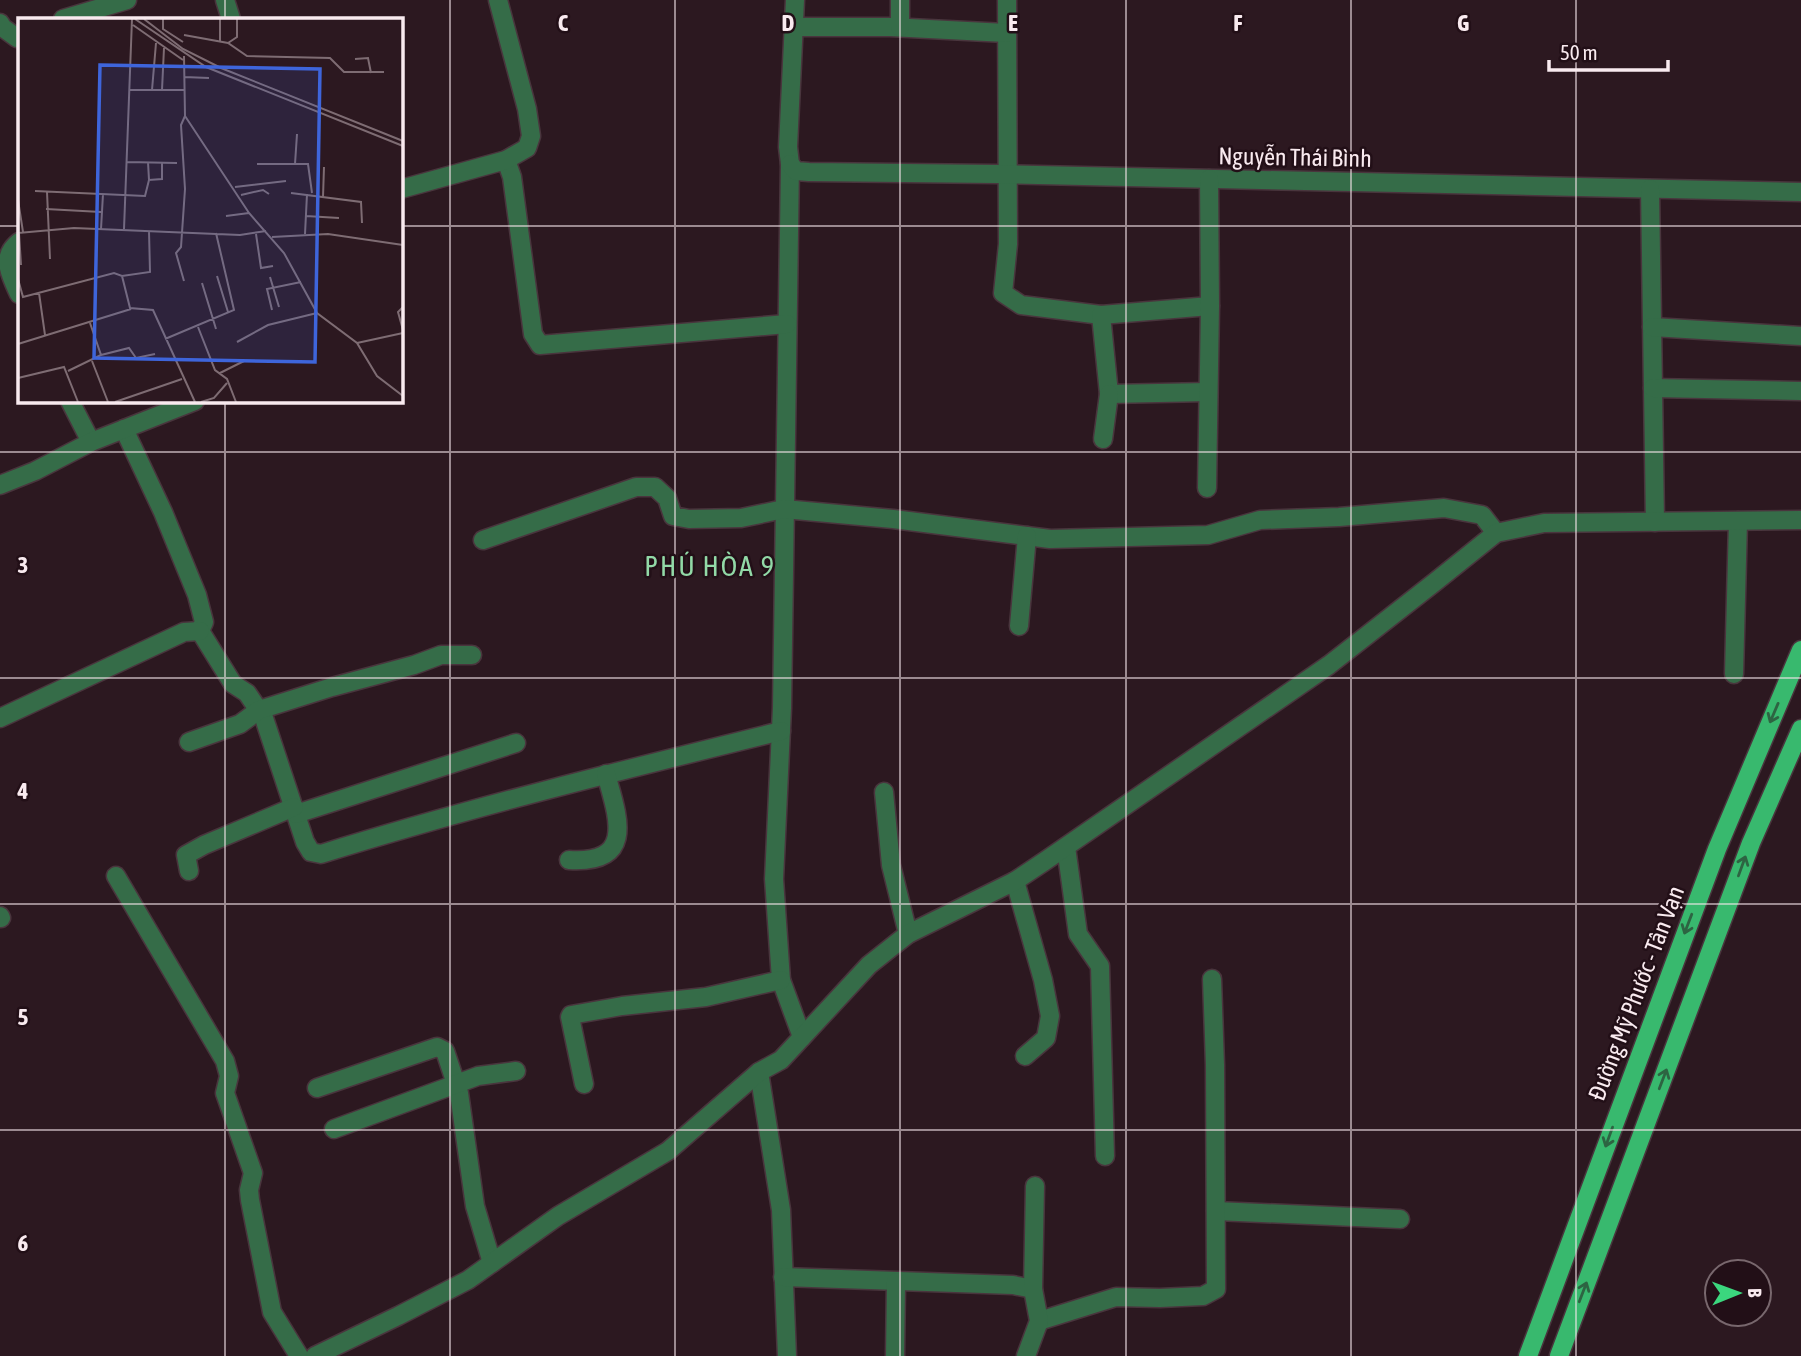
<svg xmlns="http://www.w3.org/2000/svg" width="1801" height="1356" font-family="'Asap Condensed',sans-serif">
	<style>
		.lines { fill: none; stroke-linecap: round; stroke-linejoin: round }
		.minor-casing { stroke: #49353d; stroke-width: 21 }
		.major-casing { stroke: #49353d; stroke-width: 21 }
		.minor { stroke: #356c48; stroke-width: 18 }
		.major { stroke: #38b96e; stroke-width: 18 }
		.oneway { stroke: #2d6442 }
		.grid { fill: none; stroke: #f9eaef; stroke-width: 2; stroke-opacity: 0.55 }
		.labels { text-anchor: middle; dominant-baseline: central; stroke-width: 5; stroke-linejoin: round; paint-order: stroke }
		.street-label { font-size: 24px; fill: #f9eaef; stroke: #220f17 }
		.quarter-label { font-size: 28px; letter-spacing: 2px; fill: #92d9a7; stroke: #220f17 }
		.inset-road { fill: none; stroke: #7e6c73; stroke-width: 2 }
		.view { fill: #3e65db; fill-opacity: 0.15; stroke: #3e65db; stroke-width: 3.5 }
		.inset-edge { fill: none; stroke: #f9eaef; stroke-width: 3.5 }
		.grid-label { font-size: 23px; text-anchor: middle; font-weight: bold; fill: #f9eaef; stroke: #220f17; stroke-width: 5; stroke-linejoin: round; paint-order: stroke }
	</style>
	<rect width="100%" height="100%" fill="#2c1820"/>
	<g class="lines">
		<defs>
			<g id="minor">
				<path d="M225,0L231,19"/>
				<path d="M795,0L788,147L790,164L782,708L774,879L781,980L802,1037"/>
				<path d="M1007,0L1008,244L1003,293L1021,305L1101,315"/>
				<path d="M63,19L127,0"/>
				<path d="M0,23L2,27L17,38L19,37"/>
				<path d="M794,27H890L1006,33"/>
				<path d="M900,27V0"/>
				<path d="M506,160L512,177L533,334L540,345L787,324"/>
				<path d="M790,164L796,171L809,172L996,174L1801,192"/>
				<path d="M401,189L506,160L527,148L531,136L527,109L498,0"/>
				<path d="M1650,189L1655,522"/>
				<path d="M19,242C0,257 10,274 19,294"/>
				<path d="M1652,327L1801,336"/>
				<path d="M1653,388L1801,391"/>
				<path d="M1208,392L1109,394L1101,315L1210,306"/>
				<path d="M70,401L91,442"/>
				<path d="M124,429L163,512L197,595L204,622L200,631"/>
				<path d="M1103,439L1109,394"/>
				<path d="M0,485L35,471L91,442L195,401"/>
				<path d="M1207,488L1210,306L1209,179"/>
				<path d="M483,540L636,487H655L667,498L673,516L689,519L741,518L784,509L893,519L1050,539L1208,535L1260,520L1339,517L1444,508L1482,515L1496,533"/>
				<path d="M1019,626L1027,536"/>
				<path d="M200,631L233,684L247,693L264,718L305,842L311,852L321,854C472,807 627,769 781,731"/>
				<path d="M1734,674L1738,521"/>
				<path d="M0,718L184,632L200,631"/>
				<path d="M189,742L240,724L259,710L332,687L414,665L441,655H472"/>
				<path d="M884,792L891,865L908,934"/>
				<path d="M296,814L516,743"/>
				<path d="M1066,847L1078,934L1100,966L1105,1156"/>
				<path d="M569,860C636,864 618,817 606,774"/>
				<path d="M189,871L186,855L204,845L294,807"/>
				<path d="M116,876L225,1061L229,1076L225,1093L253,1173L249,1190L250,1200L272,1312L299,1356"/>
				<path d="M1015,881L1043,980L1050,1016L1046,1038L1025,1056"/>
				<path d="M0,916L1,918"/>
				<path d="M759,1072L781,1210L787,1356"/>
				<path d="M584,1084L570,1017L571,1015L622,1006L706,997L781,980"/>
				<path d="M317,1088L437,1047L445,1051L459,1093L475,1206L492,1263"/>
				<path d="M334,1129L478,1076L516,1071"/>
				<path d="M1216,1211L1400,1219"/>
				<path d="M783,1277L1013,1285L1033,1289"/>
				<path d="M1039,1321L1116,1297L1160,1298L1203,1296L1216,1289L1215,1065L1212,979"/>
				<path d="M315,1356L398,1316L468,1280L558,1216L668,1151L759,1072L781,1060L869,965L908,934L1015,881L1045,861L1329,665L1435,582L1496,533L1544,523L1801,520"/>
				<path d="M895,1356L896,1282"/>
				<path d="M1026,1356L1039,1321L1033,1289L1035,1186"/>
			</g>
			<g id="major">
				<path d="M1528,1356L1717,849L1801,650"/>
				<path d="M1559,1356L1751,843L1801,729"/>
			</g>
		</defs>
		<use href="#minor" class="minor-casing"/>
		<use href="#major" class="major-casing"/>
		<use href="#minor" class="minor"/>
		<use href="#major" class="major"/>
	</g>
	<defs><path id="oneway-shaft" d="M-6 0H5M1.5-3L5.5 0L1.5 3" fill="none" stroke-width="1.6" stroke-linecap="round" stroke-linejoin="round" transform="scale(1.75)"/></defs>
	<g class="oneway">
		<use href="#oneway-shaft" transform="translate(1774 713) rotate(113)"/>
		<use href="#oneway-shaft" transform="translate(1742 866) rotate(-70)"/>
		<use href="#oneway-shaft" transform="translate(1688 924) rotate(111)"/>
		<use href="#oneway-shaft" transform="translate(1663 1079) rotate(-69)"/>
		<use href="#oneway-shaft" transform="translate(1609 1137) rotate(110)"/>
		<use href="#oneway-shaft" transform="translate(1583 1292) rotate(-69)"/>
	</g>
	<path class="grid" d="M225,0V19M450,0V1356M675,0V1356M900,0V1356M1126,0V1356M1351,0V1356M1576,0V1356M0,226H19M401,226H1801M225,401V1356M0,452H1801M0,678H1801M0,904H1801M0,1130H1801"/>
	<g class="labels">
		<g class="street-label">
			<text transform="translate(1295 157) rotate(1)">Nguyễn Thái Bình</text>
			<text transform="translate(1636 993) rotate(-69)">Đường Mỹ Phước - Tân Vạn</text>
		</g>
		<g class="quarter-label">
			<text x="710" y="566">PHÚ HÒA 9</text>
		</g>
	</g>
	<g transform="translate(18 18)">
		<rect width="385" height="385" fill="#2c1820"/>
		<path class="inset-road" d="M117,1L188,49L385,128M126,1L165,31L203,50L385,123M145,1V11L165,24M115,7L165,42M166,17L210,25L229,38L312,40L326,54H366M202,24V1M210,25L219,19V1M166,38L167,98L231,195L266,235L299,295L339,325L359,358L385,378M337,41L350,40L353,55M166,59L191,60M112,72H166M134,72L138,25M144,72L146,30M109,144L159,145M130,144L131,162L144,161V145M239,146H290L294,175M277,146L279,116M217,169L268,163M17,173L127,178L131,162M29,174L32,241M273,175L343,184L344,205M223,177L245,172L251,176M305,179L306,149M0,182L5,214M28,191L83,194M208,198L231,195M288,198L321,200M83,211L85,176M106,211L114,1M0,215L56,210L222,217L248,213M1,215L3,247M238,216L243,250L255,248M287,216L289,176M254,219L310,216L385,227M104,258L112,290L135,292L177,384M199,258L210,294M252,259L261,289M0,261L5,279L96,255L104,258L132,254L131,213M166,263L158,235L163,229L167,171L163,107L167,98M184,265L198,311M21,275L27,317M385,289L380,294L385,312M254,292L249,271L283,264M180,309L197,352L209,361L218,384M147,321L216,292L198,215M219,324L250,307L299,295M339,325L385,315M0,326L113,291M83,337L111,330L118,340L137,336M74,343L90,384M50,353L83,337L72,305M202,355L226,343M0,360L46,349L60,384M97,384L164,361M183,384L196,380L209,365"/>
		<path class="view" d="M82,47L302,51L297,344L76,340Z"/>
		<rect width="385" height="385" class="inset-edge"/>
	</g>
	<g class="grid-label">
		<text x="563" y="31">C</text>
		<text x="788" y="31">D</text>
		<text x="1013" y="31">E</text>
		<text x="1238" y="31">F</text>
		<text x="1463" y="31">G</text>
		<text x="23" y="573">3</text>
		<text x="23" y="799">4</text>
		<text x="23" y="1025">5</text>
		<text x="23" y="1251">6</text>
	</g>
	<g transform="translate(1738 1293) rotate(89)"><circle r="33" fill="#220f17" stroke="#78676d" stroke-width="2"/>
	<path d="M0-5L12 26L0 18L-12 26Z" fill="#3bd77e"/>
	<text y="-10" font-size="19" font-weight="bold" text-anchor="middle" fill="#f9eaef">B</text>
	</g>
	<path d="M1549 60v10h119v-10" fill="none" stroke="#f9eaef" stroke-width="3.5"/>
	<text x="1560" y="60" font-size="21" fill="#f9eaef" stroke="#220f17" stroke-width="5" paint-order="stroke">50 m</text>
</svg>
